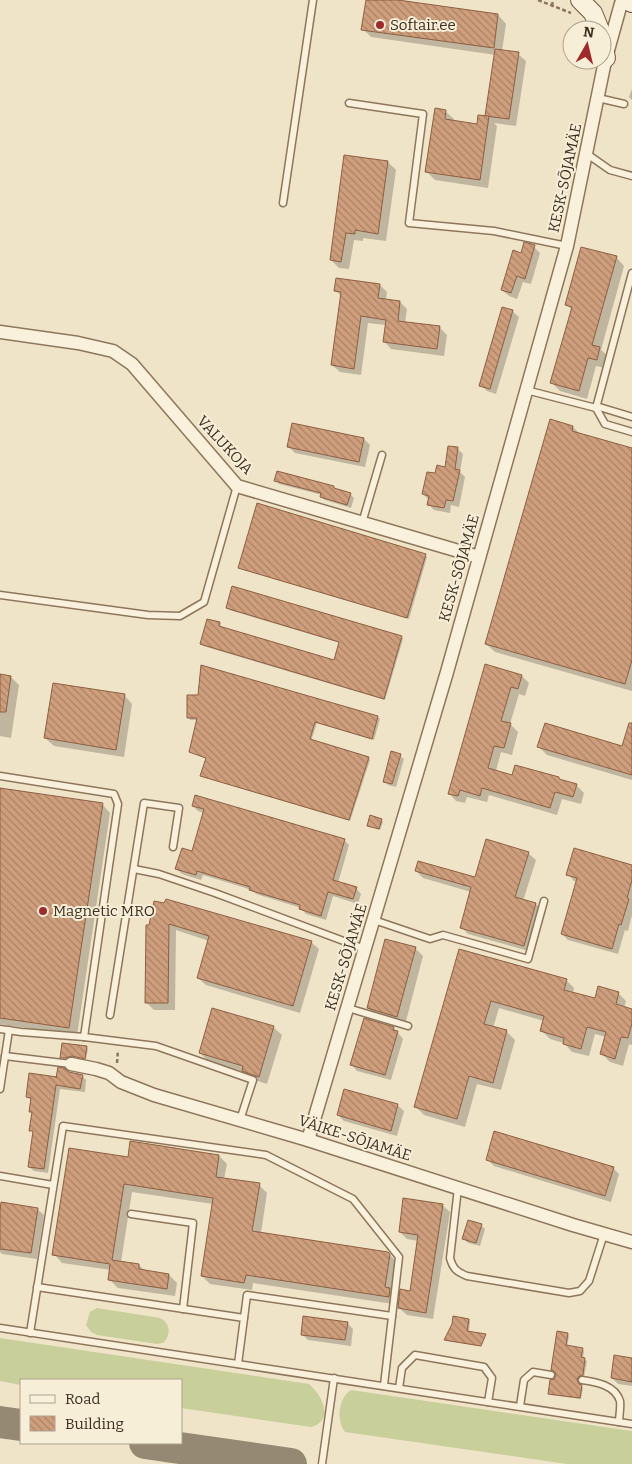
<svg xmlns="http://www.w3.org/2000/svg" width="632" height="1464" font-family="Bitter,serif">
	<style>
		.grass { fill: #c9cf9b }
		.shadow { fill: #0003; fill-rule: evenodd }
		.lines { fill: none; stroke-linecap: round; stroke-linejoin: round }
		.taxiway { stroke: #968974; stroke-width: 32 }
		.building { fill: url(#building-back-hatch); stroke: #8d5f41 }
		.lane-casing { stroke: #8d765c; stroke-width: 9 }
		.street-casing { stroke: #8d765c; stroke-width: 15 }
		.secondary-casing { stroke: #6f573f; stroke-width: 20 }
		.path { stroke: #8d765c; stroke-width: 2.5; stroke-dasharray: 4 2.5; stroke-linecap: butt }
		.lane { stroke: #faf1dc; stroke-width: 6 }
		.street { stroke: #faf1dc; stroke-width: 12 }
		.secondary { stroke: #faf1dc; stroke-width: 18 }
		.poi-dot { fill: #9e2a2b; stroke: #f7eed8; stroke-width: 2 }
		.labels { text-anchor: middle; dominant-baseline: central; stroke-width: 4; stroke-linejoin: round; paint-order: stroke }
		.poi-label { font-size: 15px; fill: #3d2e20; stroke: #f7eed8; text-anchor: start }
		.street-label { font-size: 15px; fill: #3d2e20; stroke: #f7eed8 }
	</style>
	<defs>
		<pattern id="building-back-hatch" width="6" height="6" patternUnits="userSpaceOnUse" patternTransform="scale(1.25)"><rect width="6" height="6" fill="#cf9f7d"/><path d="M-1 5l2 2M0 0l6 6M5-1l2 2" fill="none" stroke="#a98266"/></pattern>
	</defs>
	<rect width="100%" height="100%" fill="#f0e4c8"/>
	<g class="grass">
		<path d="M97,1308L160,1318C171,1323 171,1336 163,1343L157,1344L97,1335L91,1332L86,1325L90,1312Z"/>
		<path d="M0,1338L309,1384C322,1395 335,1420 311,1427L181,1408V1380H21V1385L0,1381Z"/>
		<path d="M351,1390L632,1431V1464H567L345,1432C336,1421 338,1398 351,1390Z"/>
	</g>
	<g class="shadow">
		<path d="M367,0H389L498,15L506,24L502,51L518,54L526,61L516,126L494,123L497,126L488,188L435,180L427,172L436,110L445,111L454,119L453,122L478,125L479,116L489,118L487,115L496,55L371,37L363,29ZM444,116H446L445,125H442Z"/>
		<path d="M632,89V100L629,97Z"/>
		<path d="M345,156L388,162L396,170L386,241L363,238V241L354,240L349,269L339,268L331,260Z"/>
		<path d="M534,247L540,253L531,284L523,282L517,299L509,296L502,290L521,254Z"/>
		<path d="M616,257L624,266L601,350L608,356L605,368L596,366L587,399L560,391L552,383L572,310L567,305Z"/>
		<path d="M380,285L387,292L386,300L400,302L407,309L405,323L439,327L447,335L444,356L391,349L384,341L386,325L368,323L361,375L340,372L332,365L342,297L336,291Z"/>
		<path d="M512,311L519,317L496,394L487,391L481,385Z"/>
		<path d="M573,427L581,435L632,450V691L495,652L486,644Z"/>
		<path d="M364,439L370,445L365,467L295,453L289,447Z"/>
		<path d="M457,448L463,454L460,472L465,477L459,507L451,505L450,513L434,510L428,504L429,500L423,494L436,475L446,468Z"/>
		<path d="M276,480L333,487L337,490L350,494L354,498L351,508L325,500L321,497L322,495L279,484Z"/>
		<path d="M425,555L427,557L409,619L241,569L239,568Z"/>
		<path d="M233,587L402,637L403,639L385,700L203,646L201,644L220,623L221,624L220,627L335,661L340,643L229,610L227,608Z"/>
		<path d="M486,665L522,676L529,683L525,696L519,694L510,724L518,732L512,755L501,752L496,771L513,776L576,785L584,793L581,804L562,799L557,815L489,795L487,802L467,797L465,803L456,801L449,793Z"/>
		<path d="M202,666L378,717L380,719L374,740L317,723L311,741L368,758L370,760L350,821L203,777L202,775L207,759L191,752L198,720H190L189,718L199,696Z"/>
		<path d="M0,675L11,677L19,685L11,738L0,736Z"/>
		<path d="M124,695L132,704L124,757L54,746L45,738Z"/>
		<path d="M632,734V780L547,755L539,747L623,748Z"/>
		<path d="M400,756L404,759L396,787L388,785L384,781Z"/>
		<path d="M0,789L102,804L110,813L77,1036L0,1024Z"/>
		<path d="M193,806L344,840L349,845L338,883L356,888L361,894L358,904L333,896L326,920L306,914L301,908L256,894L252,890L203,875L201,880L182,874L177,869L193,853L204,813L198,811Z"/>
		<path d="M381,820L383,822L380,830L369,825Z"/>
		<path d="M528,853L536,860L523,901L536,904L543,911L532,952L468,934L461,927L471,892L423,878L416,871L476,878Z"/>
		<path d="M632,866V915L628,931L625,930L618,954L568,940L562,934L577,882L574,881L568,874Z"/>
		<path d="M155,903L311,942L319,949L300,1013L206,985L198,978L209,941L176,930L175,1010H154L146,1002Z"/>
		<path d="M415,948L423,956L405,1025L376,1016L368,1008Z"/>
		<path d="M460,951L566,980L574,988L573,993L596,1000L618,993L626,1001L624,1008L632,1010V1045L629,1044L623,1066L610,1062L602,1054L606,1037L595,1034L589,1056L572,1052L564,1043L550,1039L542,1031L544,1021L499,1008L493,1028L507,1032L515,1040L501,1090L477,1084L465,1127L424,1115L416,1107Z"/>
		<path d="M365,1020L394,1028L403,1039L391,1080L357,1071L351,1064Z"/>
		<path d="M273,1027L282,1035L267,1084L252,1079L245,1072L208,1061L200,1053Z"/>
		<path d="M86,1047L88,1049L86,1059L74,1057L68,1059L61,1057Z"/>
		<path d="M68,1073L82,1076L86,1080L85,1092L60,1089L48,1173L34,1171L29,1167L34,1133L31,1130L33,1114L31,1111L32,1101L27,1097L56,1078Z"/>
		<path d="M397,1105L404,1111L397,1136L344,1121L338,1115Z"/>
		<path d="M219,1156L227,1164L224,1179L259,1185L267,1193L261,1233L388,1253L398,1263L393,1292L400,1299L411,1292L418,1241L407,1239L400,1232L442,1205L450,1212L433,1319L407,1315L399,1308L400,1305L253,1283L252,1290L210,1284L202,1276L213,1204L132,1192L121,1262L139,1265L145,1271L169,1275L177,1283L175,1296L118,1288L109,1279L111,1270L62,1263L54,1254L129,1158Z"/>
		<path d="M488,1160L613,1168L619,1174L611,1202L494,1166Z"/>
		<path d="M37,1209L44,1215L37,1259L2,1254L0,1252V1220Z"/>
		<path d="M481,1225L485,1229L480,1246L468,1243L464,1239Z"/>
		<path d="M469,1320L470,1321L469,1333L484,1335L479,1346L447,1341L446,1340L453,1324Z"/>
		<path d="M347,1323L353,1329L351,1346L308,1340L302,1334Z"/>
		<path d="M568,1334L569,1336L567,1347L582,1349L584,1351L583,1359L587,1361L584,1377L580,1378L578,1382L583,1388L581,1399L551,1395L549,1394L555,1380Z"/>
		<path d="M632,1359V1386L618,1384L612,1378Z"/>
	</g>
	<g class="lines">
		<g class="taxiway">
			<path d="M0,1422L21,1425"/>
			<path d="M145,1443L291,1464"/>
		</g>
	</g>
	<g class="building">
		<path d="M366,0H398L498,14L494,48L361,30Z"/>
		<path d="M495,49L519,52L509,119L485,116Z"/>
		<path d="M435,108L446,110L445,119L477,124L478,115L489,116L480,180L425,172Z"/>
		<path d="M344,155L388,161L378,234L355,230V234L346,233L341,262L330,260Z"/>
		<path d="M524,242L535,245L525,279L517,276L511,293L501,290L513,250L521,253Z"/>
		<path d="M581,247L617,256L592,345L600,347L597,360L588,358L579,391L550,383L572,307L565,305Z"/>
		<path d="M336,278L380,284L378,298L400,301L398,321L440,326L437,349L383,342L386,320L361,316L354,369L331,365L341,292L334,291Z"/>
		<path d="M502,307L513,310L490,389L479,386Z"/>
		<path d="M550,419L573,426L572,431L632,448V660L625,684L485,644Z"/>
		<path d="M292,423L364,438L359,462L287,447Z"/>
		<path d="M448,446L458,447L455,469L460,470L453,501L446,500L444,508L427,505L429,496L422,494L427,472L435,473L437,465L445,467Z"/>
		<path d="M277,471L334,486V488L351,493L347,505L320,497L321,493L274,481Z"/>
		<path d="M257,503L426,554L407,618L238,568Z"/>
		<path d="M232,586L402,636L384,699L200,644L207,619L220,622L219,626L334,660L339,642L226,608Z"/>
		<path d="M485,664L522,675L518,689L511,687L501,721L511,723L504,748L494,746L488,768L512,775L515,765L559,777V779L577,784L573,797L555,792L550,808L482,788L480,796L460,790L458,796L448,794Z"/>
		<path d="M201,665L378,716L372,739L315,722L310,739L369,757L349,820L200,776L206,758L189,752L197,718H187V695H198Z"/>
		<path d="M0,674L11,676L6,712H0Z"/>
		<path d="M53,683L125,694L116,750L44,738Z"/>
		<path d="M545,723L622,746L629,723H632V775L537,747Z"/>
		<path d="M391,751L401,754L392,784L383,782Z"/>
		<path d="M0,788L103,803L69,1028L0,1018Z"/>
		<path d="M195,795L345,839L333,880L357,887L353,899L328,892L321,916L299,909L300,905L249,890L250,887L197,871L196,875L175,869L182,848L192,851L204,809L192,806Z"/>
		<path d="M370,815L382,819L379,829L367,826Z"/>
		<path d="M486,839L529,852L515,897L536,903L524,946L460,928L471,887L415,871L418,861L475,877Z"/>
		<path d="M574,848L632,865V880L627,898L629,899L621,925L619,924L612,949L561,934L577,878L566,875Z"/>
		<path d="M166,899L312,941L293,1006L197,978L209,936L169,924L168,1003H145L146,925H149L154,901L164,903Z"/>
		<path d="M385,939L416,947L397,1017L367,1008Z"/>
		<path d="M459,949L567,979L564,990L595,998L598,986L619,992L616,1004L632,1009V1023L628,1038L621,1037L615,1059L600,1054L606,1032L587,1027L581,1049L563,1044L564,1038L540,1031L544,1016L491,1001L484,1024L507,1030L493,1083L469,1076L457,1119L414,1107Z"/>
		<path d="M212,1008L274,1026L259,1077L242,1071L243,1066L199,1053Z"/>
		<path d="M364,1018L394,1027L393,1030L398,1031L385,1075L350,1065Z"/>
		<path d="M62,1043L87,1046L85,1059L72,1056L65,1058H60Z"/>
		<path d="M58,1067L64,1068L69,1072L83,1075L80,1089L56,1085L44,1169L28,1167L33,1131H29L32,1112H29L31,1098L26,1097L29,1073L57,1077L56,1078Z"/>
		<path d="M344,1089L398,1104L391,1131L337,1115Z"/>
		<path d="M494,1131L614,1167L605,1196L486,1160Z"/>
		<path d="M130,1141L219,1155L216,1177L260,1183L252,1231L388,1252L390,1254L385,1287L390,1288L389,1297L246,1275L244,1283L201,1276L213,1198L124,1184L112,1260L139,1264V1269L169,1274L167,1289L108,1280L110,1264L52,1255L69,1148L128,1157Z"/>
		<path d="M403,1198L443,1204L426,1313L398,1308L400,1289L410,1291L418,1235L399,1232Z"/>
		<path d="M1,1202L38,1208L31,1253L0,1249V1211Z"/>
		<path d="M468,1220L482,1224L476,1243L462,1239Z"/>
		<path d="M303,1316L348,1322L345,1340L301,1335Z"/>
		<path d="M453,1316L469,1319L467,1331L486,1334L481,1346L444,1340L452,1324Z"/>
		<path d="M557,1331L568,1333L566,1345L583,1348L581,1357L585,1358L583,1375L578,1377L577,1380L579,1384L582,1385L580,1398L548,1394L550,1380L554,1379L556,1375L555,1372L551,1370Z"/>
		<path d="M614,1355L632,1358V1382L611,1378Z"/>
	</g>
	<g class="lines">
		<defs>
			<g id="lane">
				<path d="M598,98L624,104"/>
				<path d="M349,103L423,114L409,223L494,231L567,246"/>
				<path d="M587,154L610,170L632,176"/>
				<path d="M283,203L313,0"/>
				<path d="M526,390L596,408L632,273"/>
				<path d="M596,406L632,417"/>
				<path d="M596,408L605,424L632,432"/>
				<path d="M362,523L382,455"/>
				<path d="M0,595L148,615L180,616L204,602L237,486"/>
				<path d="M0,776L114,794L118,804L84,1037L21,1032L0,1029"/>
				<path d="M134,869L159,874L215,893L365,949"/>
				<path d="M374,920L430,939L443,935L528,959L544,901"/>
				<path d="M348,1008L408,1026"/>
				<path d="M110,1015L144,803L179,808L173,847"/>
				<path d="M84,1037L156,1046L253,1080L240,1120"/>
				<path d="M5,1056L71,1064"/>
				<path d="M0,1089L9,1030"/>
				<path d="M0,1176L53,1185"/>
				<path d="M458,1188L450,1258C453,1269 457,1272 467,1276L569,1293L580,1291L589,1281L604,1234"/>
				<path d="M131,1214L193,1223L183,1309"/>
				<path d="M37,1287L244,1318L238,1364"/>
				<path d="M244,1318L247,1295L392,1316"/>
				<path d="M0,1328L632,1424"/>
				<path d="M30,1333L63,1126L266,1155L353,1199L399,1257L384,1385"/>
				<path d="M582,1380C596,1382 615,1385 620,1401C621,1407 619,1416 619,1422"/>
				<path d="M399,1388L402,1368L415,1355L484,1367L492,1378L488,1402"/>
				<path d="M520,1406L524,1380L533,1372L551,1375"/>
				<path d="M322,1464L334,1378"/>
			</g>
			<g id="street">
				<path d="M0,332L78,343L113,351L132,364L237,486L479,557"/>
				<path d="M71,1064L96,1069L109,1073L121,1082L154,1095L308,1140L573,1225L632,1242"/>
				<path d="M308,1140L447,672L567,246L605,61L622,0"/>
			</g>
			<g id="secondary">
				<path d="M580,0L593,13L600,30"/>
				<path d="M625,0L632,3"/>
				<path d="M602,38L606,58"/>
			</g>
		</defs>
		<use href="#lane" class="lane-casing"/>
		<use href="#street" class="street-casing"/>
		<use href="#secondary" class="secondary-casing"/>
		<g class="path">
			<path d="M538,0L571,13"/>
			<path d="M552,6L553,0"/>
			<path d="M117,1063L118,1050"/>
		</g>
		<use href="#lane" class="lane"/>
		<use href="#street" class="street"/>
		<use href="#secondary" class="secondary"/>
	</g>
	<g class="poi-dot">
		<circle cx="380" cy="25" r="5"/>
		<circle cx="43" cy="911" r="5"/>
	</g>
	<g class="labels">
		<g class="poi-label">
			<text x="390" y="25">Softair.ee</text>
			<text x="53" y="911">Magnetic MRO</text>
		</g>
		<g class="street-label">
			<text transform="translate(565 178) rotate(-78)">KESK-SÕJAMÄE</text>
			<text transform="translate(225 445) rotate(47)">VALUKOJA</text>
			<text transform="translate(459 568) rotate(-74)">KESK-SÕJAMÄE</text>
			<text transform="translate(346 957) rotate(-73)">KESK-SÕJAMÄE</text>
			<text transform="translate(355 1138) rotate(18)">VÄIKE-SÕJAMÄE</text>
		</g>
	</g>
	<rect x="20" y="1379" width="162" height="65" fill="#f7eed8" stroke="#ada18e"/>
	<rect x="30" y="1395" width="25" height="8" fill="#faf1dc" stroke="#ada18e"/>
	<text x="65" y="1404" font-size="15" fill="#3d2e20">Road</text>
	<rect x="30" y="1416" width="25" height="15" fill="url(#building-back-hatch)" stroke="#ada18e"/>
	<text x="65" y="1429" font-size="15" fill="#3d2e20">Building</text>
	<g transform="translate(587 45) rotate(8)"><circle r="24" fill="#f7eed8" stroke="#ada18e"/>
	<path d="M0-4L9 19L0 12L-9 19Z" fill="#9e2a2b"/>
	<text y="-8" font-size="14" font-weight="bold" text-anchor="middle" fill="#3d2e20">N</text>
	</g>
</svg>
